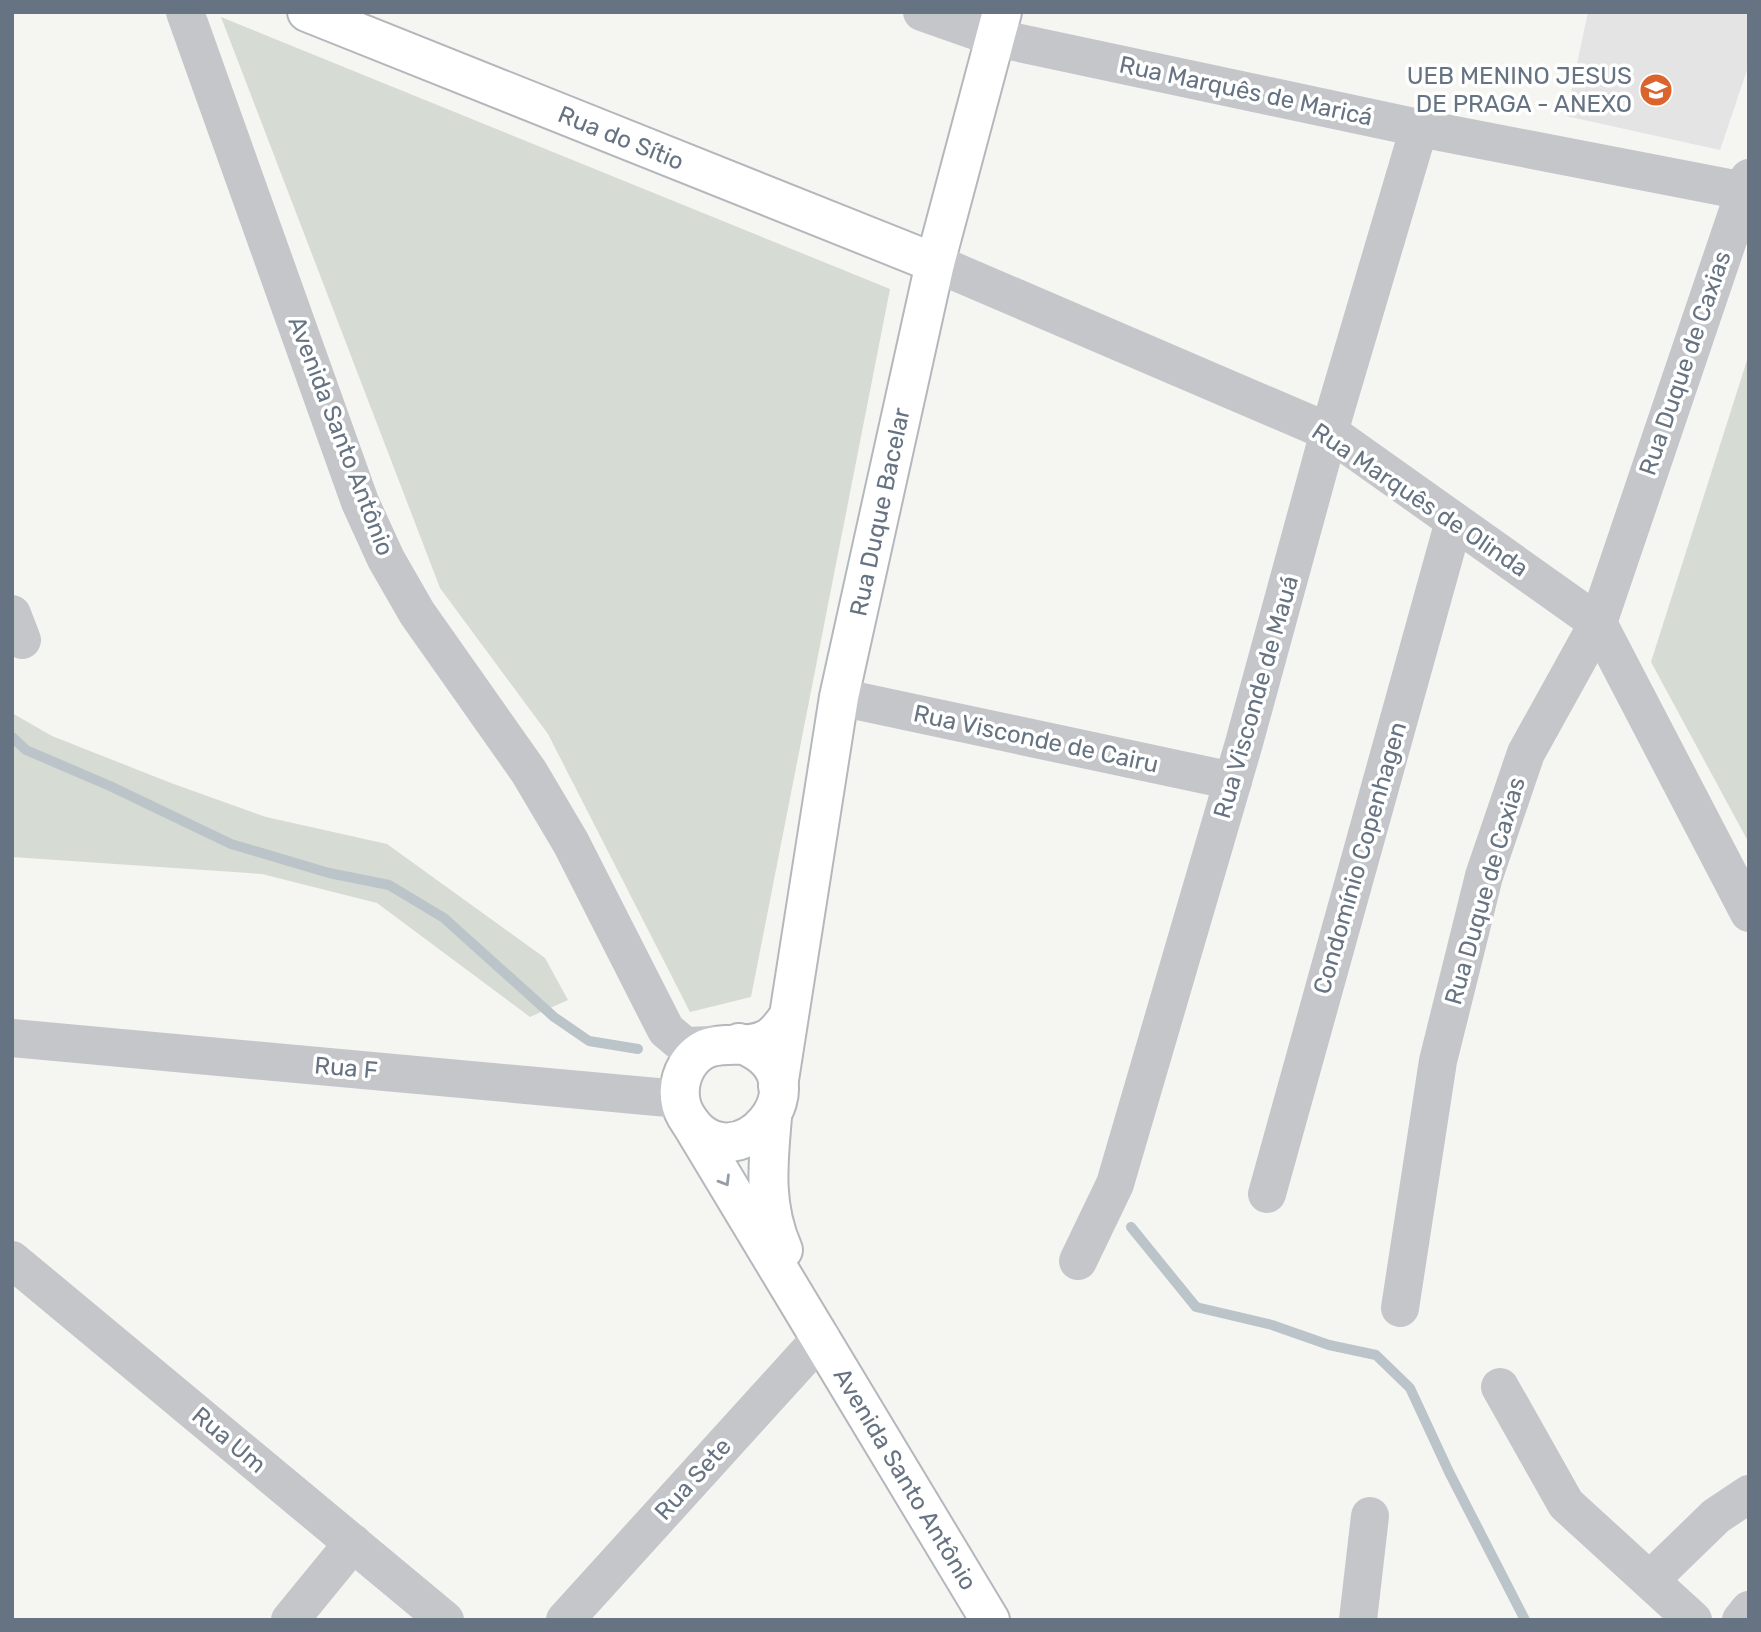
<svg xmlns="http://www.w3.org/2000/svg" width="1761" height="1632" font-family="Rubik,sans-serif">
	<style>
		.built { fill: #e3e4e3 }
		.green { fill: #d6dcd3 }
		.lines { fill: none; stroke-linecap: round; stroke-linejoin: round }
		.stream { stroke: #bbc4c9; stroke-width: 10 }
		.major-casing { stroke: #b4b8bc; stroke-width: 42 }
		.minor { stroke: #c4c6ca; stroke-width: 38 }
		.major { stroke: #fff; stroke-width: 38 }
		.oneway { stroke: #949da8 }
		.labels { text-anchor: middle; dominant-baseline: central; stroke-width: 7; stroke-linejoin: round; paint-order: stroke }
		.poi-label { font-size: 24px; fill: #667382; stroke: #fff; text-anchor: end }
		.street-label { font-size: 24px; fill: #667382; stroke: #fff }
	</style>
	<rect width="100%" height="100%" fill="#f5f5f2"/>
	<path class="built" d="M1588,12H1749V64L1720,150L1566,116Z"/>
	<g class="green">
		<path d="M221,17L890,289L751,997L690,1012L548,734L440,588Z"/>
		<path d="M1749,354V843L1651,662Z"/>
		<path d="M12,713L52,736L171,783L266,817L387,844L545,958L568,1000L530,1017L377,903L262,874L12,857Z"/>
	</g>
	<g class="lines">
		<g class="stream">
			<path d="M12,737L26,750L110,786L231,844L329,873L389,885L444,918L554,1017L589,1041L638,1049"/>
			<path d="M1131,1227L1196,1307L1272,1325L1329,1345L1376,1355L1410,1388L1449,1472L1525,1620"/>
		</g>
		<defs>
			<g id="major">
				<path d="M307,12L935,263"/>
				<path d="M739,1043C836,1078 732,1194 686,1116C677,1101 678,1081 687,1066C709,1031 742,1054 769,1038C777,1033 782,1025 787,1019"/>
				<path d="M778,1086L839,697L935,263L1002,12"/>
				<path d="M772,1117C768,1163 763,1205 783,1250"/>
				<path d="M690,1122L990,1620"/>
			</g>
		</defs>
		<use href="#major" class="major-casing"/>
		<g class="minor">
			<path d="M185,12L360,502L386,559L417,613L529,772L571,843L666,1030L685,1046L712,1045"/>
			<path d="M922,12L996,38L1419,128L1744,191"/>
			<path d="M935,263L1329,432L1598,623L1749,913"/>
			<path d="M12,614L22,640"/>
			<path d="M839,697L1233,781"/>
			<path d="M12,1038L679,1099"/>
			<path d="M1267,1194L1454,521"/>
			<path d="M12,1260L445,1620"/>
			<path d="M1078,1261L1115,1184L1244,743L1329,432L1419,128"/>
			<path d="M1400,1308L1438,1061L1484,876L1526,753L1598,623L1749,178"/>
			<path d="M1500,1387L1566,1504L1693,1620"/>
			<path d="M1650,1580L1716,1516L1749,1494"/>
			<path d="M290,1620L353,1543"/>
			<path d="M565,1620L821,1338"/>
			<path d="M1358,1620L1370,1516"/>
			<path d="M1741,1620L1749,1610"/>
		</g>
		<use href="#major" class="major"/>
	</g>
	<defs><path id="oneway-chevron" d="M-2-3.5L2.5 0L-2 3.5" fill="none" stroke-width="1.6" stroke-linecap="round" stroke-linejoin="round" transform="scale(1.75)"/></defs>
	<use class="oneway" href="#oneway-chevron" transform="translate(725 1181) rotate(59)"/>
	<defs>
		<symbol id="school-disc" viewBox="-11 -11 22 22"><circle r="9.5" fill="#db642d" stroke="#fff"/><path d="M0-5L7-2L0 1L-7-2ZM-4 1L0 2.5L4 1V4Q0 6-4 4Z" fill="#fff"/></symbol>
	</defs>
	<g fill-rule="evenodd">
		<use href="#school-disc" x="1637" y="71" width="38" height="38"/>
	</g>
	<g class="labels">
		<g class="poi-label">
			<text x="1632" y="76">UEB MENINO JESUS<tspan x="1632" dy="28">DE PRAGA - ANEXO</tspan></text>
		</g>
		<g class="street-label">
			<text transform="translate(1246 91) rotate(12)">Rua Marquês de Maricá</text>
			<text transform="translate(621 138) rotate(22)">Rua do Sítio</text>
			<text transform="translate(1685 363) rotate(-71)">Rua Duque de Caxias</text>
			<text transform="translate(341 436) rotate(69)">Avenida Santo Antônio</text>
			<text transform="translate(1420 500) rotate(34)">Rua Marquês de Olinda</text>
			<text transform="translate(880 512) rotate(-78)">Rua Duque Bacelar</text>
			<text transform="translate(1256 697) rotate(-74)">Rua Visconde de Mauá</text>
			<text transform="translate(1036 739) rotate(12)">Rua Visconde de Cairu</text>
			<text transform="translate(1360 858) rotate(-74)">Condomínio Copenhagen</text>
			<text transform="translate(1485 891) rotate(-74)">Rua Duque de Caxias</text>
			<text transform="translate(346 1068) rotate(5)">Rua F</text>
			<text transform="translate(229 1440) rotate(40)">Rua Um</text>
			<text transform="translate(693 1479) rotate(-48)">Rua Sete</text>
			<text transform="translate(905 1479) rotate(59)">Avenida Santo Antônio</text>
		</g>
	</g>
	<rect width="1761" height="1632" fill="none" stroke="#667382" stroke-width="28"/>
</svg>
